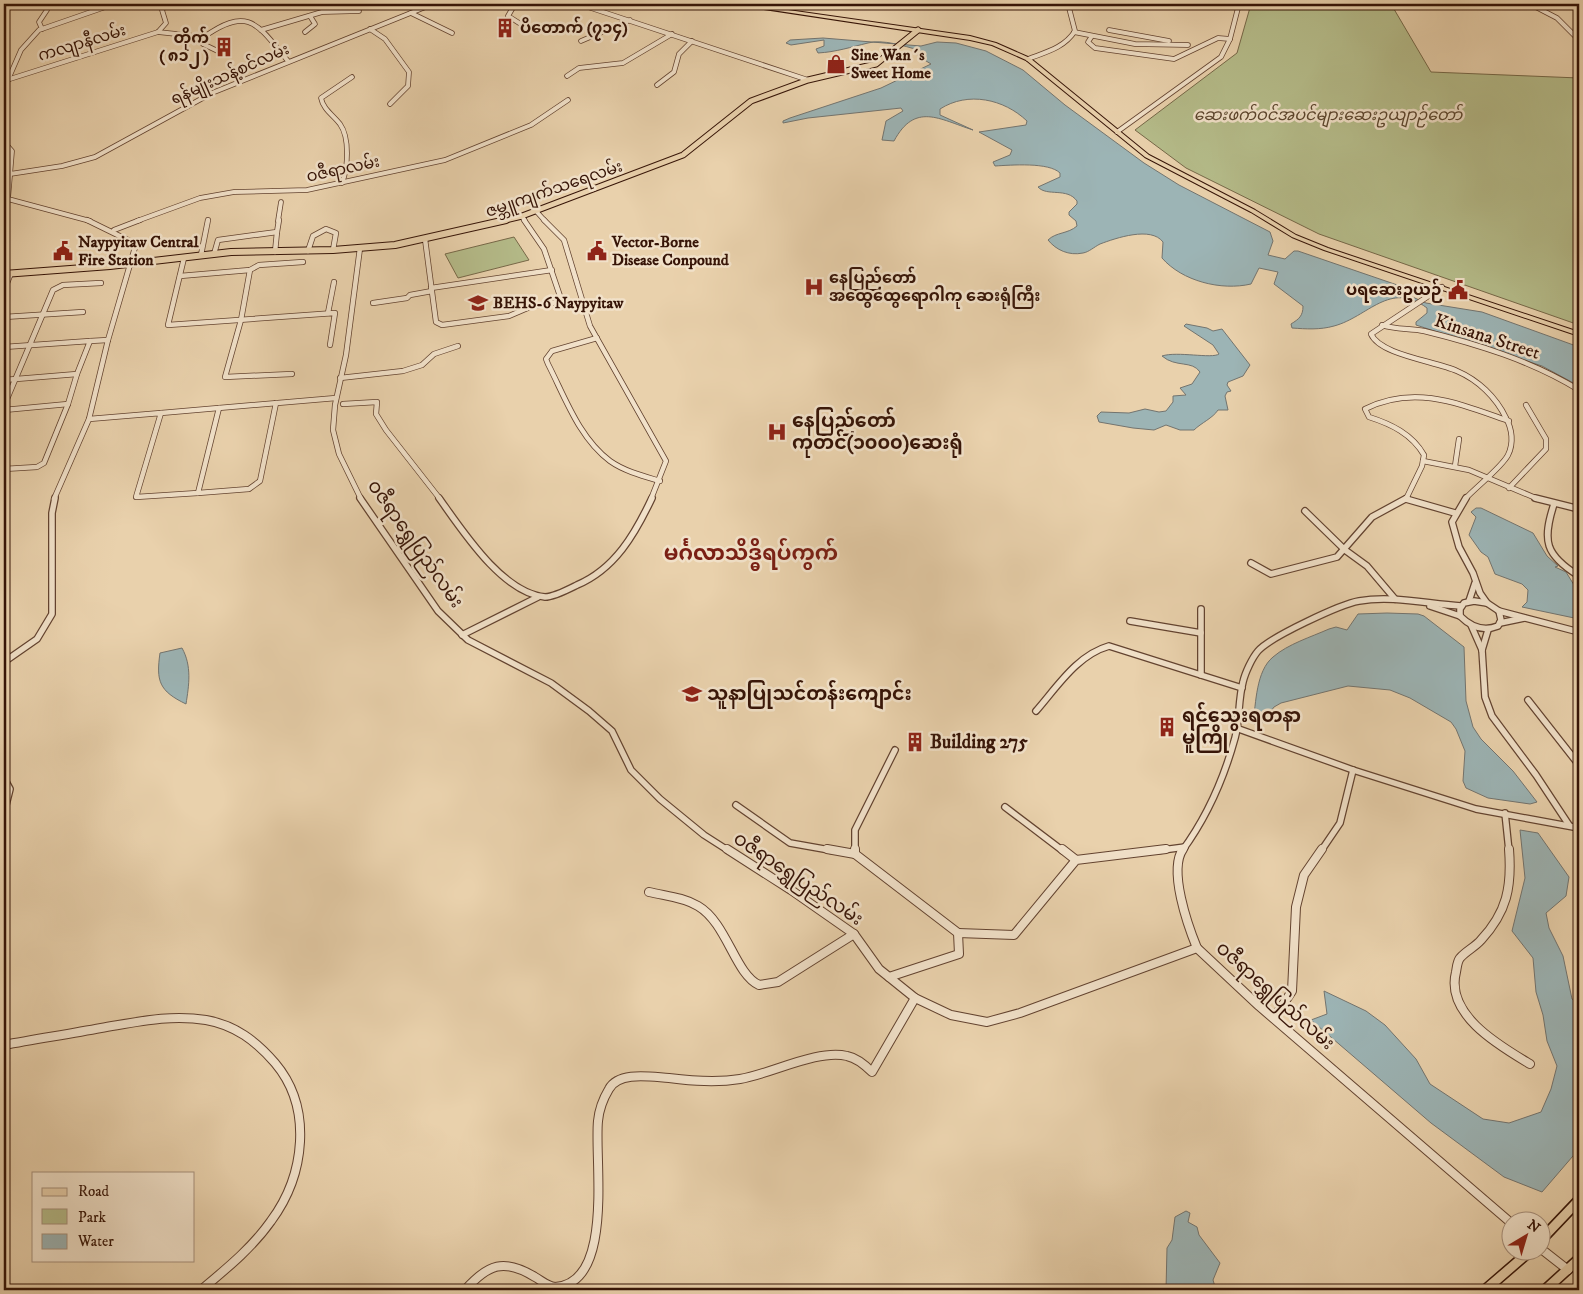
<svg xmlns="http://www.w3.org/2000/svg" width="1583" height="1294" font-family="'IM FELL DW Pica','Noto Sans Myanmar',serif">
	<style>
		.green { fill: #b5bc8a; stroke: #766848 }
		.water { fill: #9cb4b5; stroke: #73746f }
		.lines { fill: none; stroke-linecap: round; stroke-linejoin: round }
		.minor-far3-casing { stroke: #634330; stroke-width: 5.5 }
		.minor-far2-casing { stroke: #634330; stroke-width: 6 }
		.minor-far1-casing { stroke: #634330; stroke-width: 8 }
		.minor-casing { stroke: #634330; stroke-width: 10 }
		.major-far2-casing { stroke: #361407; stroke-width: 7 }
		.major-far1-casing { stroke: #361407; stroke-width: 8 }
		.major-casing { stroke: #361407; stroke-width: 12 }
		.highway-casing { stroke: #361407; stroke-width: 2 }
		.minor-far3 { stroke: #f1e1c9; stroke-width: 4 }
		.minor-far2 { stroke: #f1e1c9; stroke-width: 4.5 }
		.minor-far1 { stroke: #f1e1c9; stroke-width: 5.5 }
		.minor { stroke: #f1e1c9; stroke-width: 8 }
		.major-far2 { stroke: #e9d1ac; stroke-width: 5 }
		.major-far1 { stroke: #e9d1ac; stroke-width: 6 }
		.major { stroke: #e9d1ac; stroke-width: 9 }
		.highway { fill: #e9d1ac; fill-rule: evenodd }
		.labels { text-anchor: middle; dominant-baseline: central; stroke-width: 5; stroke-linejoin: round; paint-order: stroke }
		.far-poi-label { font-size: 16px; font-weight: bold; fill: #361407; stroke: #f1e1c9; text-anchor: start }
		.far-street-label { font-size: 16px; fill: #361407; stroke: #f1e1c9 }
		.far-park-label { font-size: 16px; font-style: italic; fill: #5c462e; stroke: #f1e1c9 }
		.street-label { font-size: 19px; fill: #361407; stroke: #f1e1c9 }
		.poi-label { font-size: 19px; font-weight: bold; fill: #361407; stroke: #f1e1c9; text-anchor: start }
		.quarter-label { font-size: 21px; font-weight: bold; fill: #7a1f14; stroke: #f1e1c9 }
	</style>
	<rect width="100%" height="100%" fill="#e9d1ac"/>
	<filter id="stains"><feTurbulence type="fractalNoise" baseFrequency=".004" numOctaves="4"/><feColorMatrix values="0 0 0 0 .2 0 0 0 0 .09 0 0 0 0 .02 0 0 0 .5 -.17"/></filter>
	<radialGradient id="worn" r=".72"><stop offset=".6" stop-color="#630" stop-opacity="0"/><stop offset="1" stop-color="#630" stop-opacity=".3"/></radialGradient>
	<g class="green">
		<path d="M1251,4H1391L1431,72L1579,78V325L1319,234L1186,168L1135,130L1237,53Z"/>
		<path d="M514,237L529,260L458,278L445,254Z"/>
	</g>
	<g class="water">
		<path d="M823,38L921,46L937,42L956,43L986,51L1023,70L1065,105L1144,163L1179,185L1270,232L1273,241L1268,255L1285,259L1294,251H1298L1406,288L1401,292L1426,303L1482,312L1579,347V386L1542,366L1416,325V322L1427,313V308C1390,280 1368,317 1334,326C1320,330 1306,329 1292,328L1291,324C1299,319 1303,316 1303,306L1274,284L1278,272L1259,268L1251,284C1221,291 1182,281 1162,258L1163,242C1151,226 1116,238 1100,244C1094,247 1089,252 1083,253C1069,256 1056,250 1048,240C1056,232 1068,234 1077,226L1076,221L1069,215V212L1077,204V201C1067,187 1047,197 1038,187L1060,177V173C1049,162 1011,165 995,166L993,162L1010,155L1012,150L979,132L1026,125L1027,121C1004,99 968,91 940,109V115L973,130C939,119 915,102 894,141L882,140L886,121L903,111L901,108L808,118L783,123V121L790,118L881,88L931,64L918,56V50C905,46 882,39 868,43C851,47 836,52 818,53L816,49L824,46V40L791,45L786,43L790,40Z"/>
		<path d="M1186,324L1207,328L1213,331L1222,329L1250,365L1243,376L1228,382L1227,385L1231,391L1227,392L1225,396L1228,410H1218C1213,418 1201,423 1194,430H1180L1166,425L1154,430L1133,428L1099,422L1097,416L1101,412L1129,413L1145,409L1159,412L1166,411L1173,402V396L1186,395L1180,388L1192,384L1200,372C1192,360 1176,368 1162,356C1177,351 1212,359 1219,354L1213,345L1184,326Z"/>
		<path d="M1476,508H1481L1533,533L1547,556L1558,566L1555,567L1566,572L1574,585V603L1579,606V619L1522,607L1527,602L1528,590L1522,584L1495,574L1488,557L1481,552L1469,535L1476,517L1471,512Z"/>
		<path d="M1387,613L1418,614L1424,616L1464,647L1466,701L1473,727L1481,739L1513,771L1537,802L1530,804L1488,798L1466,788L1463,781L1465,751L1456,729L1451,722L1410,698L1390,690L1348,686L1281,703L1274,707L1259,727L1253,723C1256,703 1256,671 1273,657C1288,644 1311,637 1329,629L1336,627L1347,630L1358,614Z"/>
		<path d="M182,648C192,666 189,685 186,704C159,691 156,681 160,653Z"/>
		<path d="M1520,830L1538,833L1569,877L1566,896L1546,913L1549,928L1563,956L1572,999L1579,1003V1149L1542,1192L1504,1177L1431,1123L1311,1020L1327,1014L1324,991L1366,1011L1385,1025L1416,1059L1430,1084L1483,1119L1509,1123L1541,1112L1551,1089L1557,1066L1547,1041L1543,1015L1536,992L1533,958L1512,931L1525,878Z"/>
		<path d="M1186,1211L1190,1213L1188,1222L1197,1227L1199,1235L1220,1263L1213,1280L1216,1290H1166L1167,1248L1172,1240L1175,1217Z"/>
	</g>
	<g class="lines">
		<defs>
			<g id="minor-far3">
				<path d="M515,4L508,16L527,28"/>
				<path d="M579,4L808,80"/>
				<path d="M1530,4L1557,18L1579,40"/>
				<path d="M411,13L452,33"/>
				<path d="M42,29L39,22L47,10L45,4"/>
				<path d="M370,29L385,39L409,72L408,86L390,104"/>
				<path d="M261,30L322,12L359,11"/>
				<path d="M1109,30L1169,41"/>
				<path d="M158,32L204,37"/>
				<path d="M305,32L315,24L310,16"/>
				<path d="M1074,32L1135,44L1188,45"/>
				<path d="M1092,36L1088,42L1095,48L1174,59L1218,38L1230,39"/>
				<path d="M581,41L630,20"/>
				<path d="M226,55L203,44L204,37C249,5 258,25 288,61"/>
				<path d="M1028,59C1046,52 1064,48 1075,31L1068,4"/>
				<path d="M567,76L579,68L623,63L672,34"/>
				<path d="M10,79L158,32L166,23L162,10L167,4"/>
				<path d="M657,85L674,72L679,54L692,41"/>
				<path d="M4,89L21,50L39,30L114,4"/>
				<path d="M1117,132L1221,57L1230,39L1239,4"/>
				<path d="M4,142L12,151L8,199L90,221"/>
				<path d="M10,174L62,166L95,157L212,93L433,4"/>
				<path d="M342,183C348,168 350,138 340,124C333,115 323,109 321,98L352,77"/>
				<path d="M536,211L545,221"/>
				<path d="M522,216L525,221"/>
				<path d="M137,221L200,198L234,192L307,190L445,160L531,125L568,100"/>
				<path d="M278,221L281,202"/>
			</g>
			<g id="minor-far2">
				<path d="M544,220L564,240L590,326L666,461L651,499"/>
				<path d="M114,230L140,220"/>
				<path d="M425,239L436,322L442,325L509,316L530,307L557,302L561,299L544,249L524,220"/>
				<path d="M360,248L346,355L335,405L333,430L339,454L361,499"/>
				<path d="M308,251L313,236L326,229L336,233L333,250"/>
				<path d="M275,252L277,232"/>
				<path d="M214,254L218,240L277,232L279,220"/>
				<path d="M201,255L208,220"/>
				<path d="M184,258L168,325L335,313L330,345"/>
				<path d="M250,270L241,320L225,377L292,374"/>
				<path d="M180,276L250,270L259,265L303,262"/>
				<path d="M1442,287L1371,334C1380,355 1435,361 1457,371C1478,380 1496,397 1506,418C1512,429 1514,443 1508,455C1502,467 1476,487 1465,499"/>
				<path d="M431,288L552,270"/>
				<path d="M4,291L11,273"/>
				<path d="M373,303L407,298L410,295L432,291"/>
				<path d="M328,313L334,282"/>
				<path d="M4,317L83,312"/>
				<path d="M1382,325C1396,330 1410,328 1424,331C1477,344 1532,361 1579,390"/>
				<path d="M597,338L552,351L546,359L548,364C565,397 579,438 610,461C624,471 643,476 660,481"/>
				<path d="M90,341L108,340"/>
				<path d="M4,347L90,341L77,374L4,380"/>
				<path d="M340,378L403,371L422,365L434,354L458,346"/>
				<path d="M343,404L377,402L376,414L386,430L440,499"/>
				<path d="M4,406L53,290L63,285L101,283"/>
				<path d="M219,408L198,493L249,489L260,481L276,403"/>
				<path d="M4,410L68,404"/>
				<path d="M161,413L336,398"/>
				<path d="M89,419L161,413L136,497L198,493"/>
				<path d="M1423,461L1469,470L1538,499"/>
				<path d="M1455,466L1459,439"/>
				<path d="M4,469L37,467L44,463L68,404L77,374"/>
				<path d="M1509,488L1546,449V439L1526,405"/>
				<path d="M54,499L89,419L108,340L136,244L87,220"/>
				<path d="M1406,499L1422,466L1424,455C1412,434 1391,424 1369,417L1365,409C1415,384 1460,404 1509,421"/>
			</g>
			<g id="minor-far1">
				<path d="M360,498L438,611L468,640L551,683L589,711L612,731L631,770L660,799L704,835L729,851"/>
				<path d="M439,498C462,530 502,593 545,597C554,597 569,589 577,585C615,569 635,534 652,498"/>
				<path d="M1466,498L1452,522L1459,547L1473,573L1480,593L1487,603"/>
				<path d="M1535,498L1579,509"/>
				<path d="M1406,499L1455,513"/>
				<path d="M1554,504C1542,541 1545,555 1579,576"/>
				<path d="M1305,511L1345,550L1367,566L1395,599"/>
				<path d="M1251,563L1271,574L1337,557L1372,517L1407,498"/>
				<path d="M1469,601L1475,583"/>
				<path d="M1474,601L1487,603L1499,611L1501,620L1498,626C1483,632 1471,627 1460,616V609L1464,603Z"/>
				<path d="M1430,606L1460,616"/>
				<path d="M1201,609V675"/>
				<path d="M1499,611L1579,632"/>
				<path d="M1130,621L1201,633"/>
				<path d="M1500,623L1524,618"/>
				<path d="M1471,625L1482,650L1485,697L1492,716L1536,775L1569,825"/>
				<path d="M462,635L538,597"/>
				<path d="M1482,650L1488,630"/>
				<path d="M4,662L37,639L52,614V513L55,498"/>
				<path d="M1528,700L1579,765"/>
				<path d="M1036,711C1057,687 1077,655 1109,646L1242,688"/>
				<path d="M1236,728L1353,770L1476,809L1579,828"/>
				<path d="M4,778L10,789L4,813"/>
				<path d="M736,805L790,843L835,851"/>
				<path d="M1005,807L1063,851"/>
				<path d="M1505,813L1509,851"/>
				<path d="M855,851V830L895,750"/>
				<path d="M1155,851L1185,847"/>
				<path d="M1182,851C1207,817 1224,778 1235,738C1240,720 1238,700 1243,682C1245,673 1252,658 1258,651C1270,637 1341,604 1359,601C1392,595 1428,604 1461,606"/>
				<path d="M1321,851L1340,823L1353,770"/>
			</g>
			<g id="minor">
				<path d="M727,849L791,890L854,934L879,969L915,998L951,1015L987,1022L1020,1013L1197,948L1259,1006L1510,1222"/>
				<path d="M827,849L855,854"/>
				<path d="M855,849V854L958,933L959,954L889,977"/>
				<path d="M1062,849L1076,860"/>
				<path d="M1183,849C1168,870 1188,926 1197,948"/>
				<path d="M1509,849C1512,887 1507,912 1481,940C1475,947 1466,951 1460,958C1457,962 1457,967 1456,972C1445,1015 1500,1046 1530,1064"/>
				<path d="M649,892C665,896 683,897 698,906C727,923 735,974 759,985L778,982L854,934"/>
				<path d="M958,933L1014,935L1076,860L1166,849"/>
				<path d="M1274,1018L1292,991L1296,907L1304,875L1322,849"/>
				<path d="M4,1045C36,1039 69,1034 101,1028C137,1022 170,1014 206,1020C235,1025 256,1041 275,1063C313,1108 305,1175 271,1221C252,1248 226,1269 201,1290"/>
				<path d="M1540,1248L1568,1270"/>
				<path d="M465,1290C488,1264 504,1258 535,1277C542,1281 547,1286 555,1287C615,1284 594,1159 598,1121C599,1110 603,1099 609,1089C619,1071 651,1077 669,1078C693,1081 716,1083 740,1079C771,1074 817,1049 847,1056C857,1058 865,1065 872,1072L915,998"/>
			</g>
			<path id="major-far2" d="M501,221L522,216L683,155L751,101L808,80L876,64L918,30"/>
			<path id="major-far1" d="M4,274L110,266L231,252L333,250L395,245L506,220"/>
			<g id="major">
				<path d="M1540,1241L1579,1200"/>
				<path d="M1485,1290L1529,1252"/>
				<path d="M1545,1290L1579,1259"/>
			</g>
			<path id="highway" d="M736,4H746L970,36L996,43L1030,58L1149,155L1255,210L1296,235L1328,248L1579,332V336L1324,250L1292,237L1251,212L1145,157L1026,60L992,45L970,40L738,5Z"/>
		</defs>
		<use href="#minor-far3" class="minor-far3-casing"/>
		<use href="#minor-far2" class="minor-far2-casing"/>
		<use href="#minor-far1" class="minor-far1-casing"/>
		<use href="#minor" class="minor-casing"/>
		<use href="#major-far2" class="major-far2-casing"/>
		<use href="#major-far1" class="major-far1-casing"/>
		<use href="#major" class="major-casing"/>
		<use href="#highway" class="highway-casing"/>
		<use href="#minor-far3" class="minor-far3"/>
		<use href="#minor-far2" class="minor-far2"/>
		<use href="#minor-far1" class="minor-far1"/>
		<use href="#minor" class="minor"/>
		<use href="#major-far2" class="major-far2"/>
		<use href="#major-far1" class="major-far1"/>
		<use href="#major" class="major"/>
		<use href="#highway" class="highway"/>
	</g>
	<defs>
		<symbol id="building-bare" viewBox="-9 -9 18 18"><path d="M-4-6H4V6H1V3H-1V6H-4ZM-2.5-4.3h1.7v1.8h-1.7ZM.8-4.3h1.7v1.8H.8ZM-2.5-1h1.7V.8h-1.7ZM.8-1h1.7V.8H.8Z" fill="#8f2418" stroke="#f1e1c9" stroke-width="2.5" paint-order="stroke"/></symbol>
		<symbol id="shop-bare" viewBox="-9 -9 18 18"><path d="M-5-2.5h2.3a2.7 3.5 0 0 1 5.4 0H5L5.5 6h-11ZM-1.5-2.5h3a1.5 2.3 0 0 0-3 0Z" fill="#8f2418" stroke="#f1e1c9" stroke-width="2.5" paint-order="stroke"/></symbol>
		<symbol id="civic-bare" viewBox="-9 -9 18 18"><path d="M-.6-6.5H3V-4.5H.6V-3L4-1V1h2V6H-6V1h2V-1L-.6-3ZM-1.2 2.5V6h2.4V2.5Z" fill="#8f2418" stroke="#f1e1c9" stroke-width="2.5" paint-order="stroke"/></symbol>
		<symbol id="hospital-bare" viewBox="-9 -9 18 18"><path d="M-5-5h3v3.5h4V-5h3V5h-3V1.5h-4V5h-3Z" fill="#8f2418" stroke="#f1e1c9" stroke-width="2.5" paint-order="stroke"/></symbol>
		<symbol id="school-bare" viewBox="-9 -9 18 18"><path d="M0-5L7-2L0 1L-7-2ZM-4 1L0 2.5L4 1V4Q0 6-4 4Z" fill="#8f2418" stroke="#f1e1c9" stroke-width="2.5" paint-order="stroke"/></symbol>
	</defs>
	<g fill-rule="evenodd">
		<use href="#building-bare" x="491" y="14" width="28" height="28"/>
		<use href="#building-bare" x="210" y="33" width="28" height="28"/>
		<use href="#shop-bare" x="822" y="50" width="28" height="28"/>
		<use href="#civic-bare" x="49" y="237" width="28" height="28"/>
		<use href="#civic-bare" x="583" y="237" width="28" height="28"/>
		<use href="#hospital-bare" x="800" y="273" width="28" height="28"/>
		<use href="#civic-bare" x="1444" y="276" width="28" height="28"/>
		<use href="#school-bare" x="464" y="289" width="28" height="28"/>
		<use href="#hospital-bare" x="763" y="418" width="28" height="28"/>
		<use href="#school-bare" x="678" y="680" width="28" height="28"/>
		<use href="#building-bare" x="1153" y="713" width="28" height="28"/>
		<use href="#building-bare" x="901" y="728" width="28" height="28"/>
	</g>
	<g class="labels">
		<g class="far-poi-label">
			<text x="520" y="28">ပိတောက် (၇၁၄)</text>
			<text x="209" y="38" text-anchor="end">တိုက်<tspan x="209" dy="18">( ၈၁၂ )</tspan></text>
			<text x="851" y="55">Sine Wan´s<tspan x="851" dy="18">Sweet Home</tspan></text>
			<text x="78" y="242">Naypyitaw Central<tspan x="78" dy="18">Fire Station</tspan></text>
			<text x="612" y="242">Vector-Borne<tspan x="612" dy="18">Disease Conpound</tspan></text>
			<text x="829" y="278">နေပြည်တော်<tspan x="829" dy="18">အထွေထွေရောဂါကု ဆေးရုံကြီး</tspan></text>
			<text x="1443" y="290" text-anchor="end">ပရဆေးဥယဉ်</text>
			<text x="493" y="303">BEHS-6 Naypyitaw</text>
		</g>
		<g class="far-street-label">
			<text transform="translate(82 43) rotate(-17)">ကလျာနီလမ်း</text>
			<text transform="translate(230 74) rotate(-24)">ရန်မျိုးသန့်စင်လမ်း</text>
			<text transform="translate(343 169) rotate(-12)">ဝဇီရာလမ်း</text>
			<text transform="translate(554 189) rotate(-19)">ဇမ္ဘူကျက်သရေလမ်း</text>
		</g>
		<g class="far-park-label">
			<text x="1328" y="115">ဆေးဖက်ဝင်အပင်များဆေးဥယျာဉ်တော်</text>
		</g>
		<g class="street-label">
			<text transform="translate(1487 337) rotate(18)">Kinsana Street</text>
			<text transform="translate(415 544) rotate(55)">ဝဇီရာရွှေပြည်လမ်း</text>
			<text transform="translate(798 879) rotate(34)">ဝဇီရာရွှေပြည်လမ်း</text>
			<text transform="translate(1275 996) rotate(42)">ဝဇီရာရွှေပြည်လမ်း</text>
		</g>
		<g class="poi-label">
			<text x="792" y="421">နေပြည်တော်<tspan x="792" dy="22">ကုတင်(၁၀၀၀)ဆေးရုံ</tspan></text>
			<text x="707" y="694">သူနာပြုသင်တန်းကျောင်း</text>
			<text x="1182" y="716">ရင်သွေးရတနာ<tspan x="1182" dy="22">မူကြို</tspan></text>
			<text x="930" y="742">Building 275</text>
		</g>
		<g class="quarter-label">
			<text x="751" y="554">မင်္ဂလာသိဒ္ဓိရပ်ကွက်</text>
		</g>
	</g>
	<rect width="1583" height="1294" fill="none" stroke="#e9d1ac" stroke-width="20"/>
	<rect x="5" y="5" width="1573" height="1284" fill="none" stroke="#361407" stroke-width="2.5"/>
	<rect x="10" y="10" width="1563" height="1274" fill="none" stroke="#361407"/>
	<rect x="32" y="1172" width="162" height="90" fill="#f1e1c9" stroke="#a68f7b"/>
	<rect x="42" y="1188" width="25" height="8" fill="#e9d1ac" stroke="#a68f7b"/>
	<text x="78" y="1196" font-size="15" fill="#361407">Road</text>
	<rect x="42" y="1209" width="25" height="15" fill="#b5bc8a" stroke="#a68f7b"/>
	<text x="78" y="1222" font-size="15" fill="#361407">Park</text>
	<rect x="42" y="1234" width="25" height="15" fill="#9cb4b5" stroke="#a68f7b"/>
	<text x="78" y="1246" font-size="15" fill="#361407">Water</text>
	<g transform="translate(1526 1236) rotate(38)"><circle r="24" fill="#f1e1c9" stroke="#a68f7b"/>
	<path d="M0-4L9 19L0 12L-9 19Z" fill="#8f2418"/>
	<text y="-8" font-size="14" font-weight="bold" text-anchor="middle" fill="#361407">N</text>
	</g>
	<rect width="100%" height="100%" filter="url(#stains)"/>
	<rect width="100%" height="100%" fill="url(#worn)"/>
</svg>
